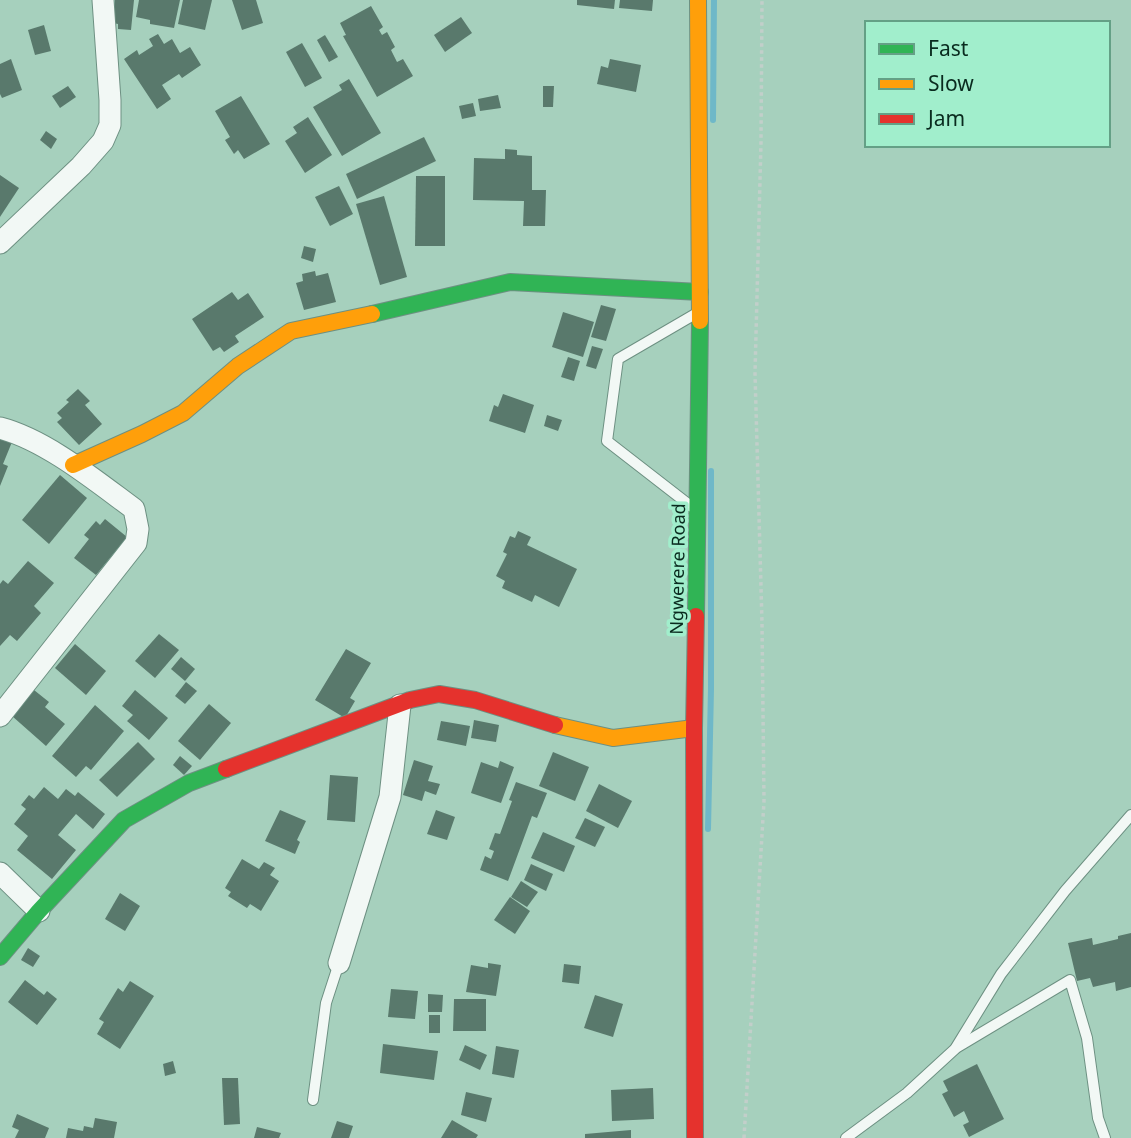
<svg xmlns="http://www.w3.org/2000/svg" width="1131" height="1138" font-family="'Noto Sans',sans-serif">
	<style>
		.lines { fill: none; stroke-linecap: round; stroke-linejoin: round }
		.stream { stroke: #6fb8c8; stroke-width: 6 }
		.building { fill: #59796c }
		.lane-casing { stroke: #6d9082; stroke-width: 12 }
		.street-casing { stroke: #6d9082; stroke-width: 23 }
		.fast-casing { stroke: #6d9082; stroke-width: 18 }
		.slow-casing { stroke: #6d9082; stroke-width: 18 }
		.jam-casing { stroke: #6d9082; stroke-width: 18 }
		.path { stroke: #c2cfca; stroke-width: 3.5; stroke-dasharray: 3.5 3.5; stroke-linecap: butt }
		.lane { stroke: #f2f8f5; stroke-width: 10 }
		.street { stroke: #f2f8f5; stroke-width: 21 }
		.fast { stroke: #30b455; stroke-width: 16 }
		.slow { stroke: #ff9f0a; stroke-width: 16 }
		.jam { stroke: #e5322d; stroke-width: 16 }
		.labels { text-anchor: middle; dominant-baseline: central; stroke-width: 7; stroke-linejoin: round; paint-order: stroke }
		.street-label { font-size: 18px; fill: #092a1e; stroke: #a1eecc }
	</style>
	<rect width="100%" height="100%" fill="#a6d0bd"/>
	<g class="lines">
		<g class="stream">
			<path d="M713,120L714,0"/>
			<path d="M708,829L711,689V471"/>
		</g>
	</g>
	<g class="building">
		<path d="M115,0H134L131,30L118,29V24L113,23Z"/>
		<path d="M139,0H180L174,28L150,24V20L136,17Z"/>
		<path d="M183,0H212L205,30L178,24Z"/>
		<path d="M232,0H256L263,23L242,30Z"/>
		<path d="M577,0H615L614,9L577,5Z"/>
		<path d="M620,0H653L652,11L619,8Z"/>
		<path d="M371,6L383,27L379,30L382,35L387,32L395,47L391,50L397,62L403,59L413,76L377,97L343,36L346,35L340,23Z"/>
		<path d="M461,17L472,33L445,52L434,35Z"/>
		<path d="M44,25L51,51L35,55L28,30Z"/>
		<path d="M158,34L164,44L172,39L180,53L190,47L201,65L182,78L179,74L162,85L171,99L157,109L124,59L137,50L139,55L153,46L149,39Z"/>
		<path d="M325,35L338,57L329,62L317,40Z"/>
		<path d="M302,43L322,78L305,87L286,52Z"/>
		<path d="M11,59L22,90L2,98L0,94V64Z"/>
		<path d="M610,59L641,65L636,92L597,84L601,66L608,68Z"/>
		<path d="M349,79L381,133L342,156L313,107L342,90L339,85Z"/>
		<path d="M68,86L76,97L60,108L52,96Z"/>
		<path d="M543,86H554L553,107H543Z"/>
		<path d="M498,95L501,108L480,111L478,99Z"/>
		<path d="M241,96L270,144L244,159L238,150L234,154L225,140L230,137L215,111Z"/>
		<path d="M473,103L476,116L462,119L459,106Z"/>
		<path d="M308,117L332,155L305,173L285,141L297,133L293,127Z"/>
		<path d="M46,131L57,139L51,149L40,140Z"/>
		<path d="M424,137L436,161L357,199L346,174Z"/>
		<path d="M505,149L517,150V155L532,156V190H546L545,226H523L524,201L473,200L474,158L505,159Z"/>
		<path d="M0,175L19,188L0,217Z"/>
		<path d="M416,176H445V246H415Z"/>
		<path d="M339,186L353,214L330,226L315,197Z"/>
		<path d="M384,196L407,277L380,285L356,204Z"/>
		<path d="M304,246L316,249L313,262L301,258Z"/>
		<path d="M315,271L316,276L328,273L336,302L304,310L296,283L303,281L302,274Z"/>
		<path d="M232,292L238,300L248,293L264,317L235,336L239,342L224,352L220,347L213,351L192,319Z"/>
		<path d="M601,305L616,309L606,341L591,337Z"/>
		<path d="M563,312L594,322L583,357L552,347Z"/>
		<path d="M592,346L603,349L596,369L586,366Z"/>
		<path d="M568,357L580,361L574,381L561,377Z"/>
		<path d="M78,389L90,401L85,405L102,424L79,445L57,422L62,418L57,413L69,402L66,400Z"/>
		<path d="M503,394L534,405L525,433L489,421L494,405L498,407Z"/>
		<path d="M547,415L562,420L558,431L544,426Z"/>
		<path d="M0,437L12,442L3,464L8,466L0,486Z"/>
		<path d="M60,475L87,498L49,544L22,520Z"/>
		<path d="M105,519L127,537L96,575L74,558L89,539L84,535L96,521L100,525Z"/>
		<path d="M518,531L531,537L527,545L577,569L559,607L535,595L532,602L502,588L505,581L496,576L507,554L503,552L510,536L515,538Z"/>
		<path d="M28,561L54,583L34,606L41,613L17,641L10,635L0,646V584L3,580L8,584Z"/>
		<path d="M159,634L179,650L155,678L135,661Z"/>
		<path d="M75,644L106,671L86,695L55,668Z"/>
		<path d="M346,649L371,663L350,698L355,701L345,718L315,700Z"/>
		<path d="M181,657L195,669L185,681L171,669Z"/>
		<path d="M186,682L197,691L185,704L175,696Z"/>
		<path d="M34,690L49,702L45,707L65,724L46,746L12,716Z"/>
		<path d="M135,690L168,718L149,740L127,721L133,715L122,706Z"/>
		<path d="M209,704L231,723L200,760L178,741Z"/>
		<path d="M95,705L124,731L91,770L86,766L76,777L52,756Z"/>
		<path d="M474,720L499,725L496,742L471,738Z"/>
		<path d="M441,721L470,726L466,746L437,740Z"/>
		<path d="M138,742L155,759L117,797L99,780Z"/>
		<path d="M553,752L589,767L575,801L539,786Z"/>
		<path d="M180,756L192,766L184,775L173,765Z"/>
		<path d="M414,760L433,766L428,781L440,784L436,795L425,791L422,801L403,795Z"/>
		<path d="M500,761L514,767L501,803L471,793L481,762L498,768Z"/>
		<path d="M330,775L358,777L355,822L327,820Z"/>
		<path d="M516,782L547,793L537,818L532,816L508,881L480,870L485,856L491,859L494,851L489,849L495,833L500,834L512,801L509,800Z"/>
		<path d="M599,784L632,801L618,828L586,811Z"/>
		<path d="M44,787L58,799L66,789L75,796L78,792L105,814L93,829L76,814L58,835L76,850L52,879L17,850L28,836L14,824L26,809L21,805L29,795L34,799Z"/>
		<path d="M280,810L306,821L297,840L300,842L295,854L265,841Z"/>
		<path d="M436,810L455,817L447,840L427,834Z"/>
		<path d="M585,818L605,827L595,847L575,838Z"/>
		<path d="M543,832L575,846L564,872L531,858Z"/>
		<path d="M242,859L259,869L264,862L275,868L270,875L279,881L261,911L250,904L247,908L228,896L231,892L225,888Z"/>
		<path d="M531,864L553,874L546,891L524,880Z"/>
		<path d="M521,881L538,892L527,907L511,897Z"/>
		<path d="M120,893L140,906L125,931L105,919Z"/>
		<path d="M510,897L530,911L515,934L494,920Z"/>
		<path d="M1131,933V987L1116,991L1115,982L1093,987L1090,978L1077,981L1068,943L1092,938L1093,945L1118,939V936Z"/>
		<path d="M28,948L40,956L33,967L21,960Z"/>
		<path d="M488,963L501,965L496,996L466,992L471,965L488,968Z"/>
		<path d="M564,964L581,966L579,984L562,982Z"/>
		<path d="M25,980L44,995L47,991L57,999L37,1025L8,1002Z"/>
		<path d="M130,981L154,996L120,1049L97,1034L104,1022L99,1019L118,988L123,992Z"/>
		<path d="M391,989L418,991L415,1019L388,1017Z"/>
		<path d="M428,994L443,995L442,1012H428Z"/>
		<path d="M595,995L623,1004L613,1037L584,1028Z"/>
		<path d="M454,999H486V1031H453Z"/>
		<rect x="429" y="1015" width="11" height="18"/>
		<path d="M383,1044L438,1051L434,1080L380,1073Z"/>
		<path d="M465,1045L487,1055L480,1070L459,1060Z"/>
		<path d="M496,1046L519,1050L514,1078L492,1074Z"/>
		<path d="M173,1061L176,1073L165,1076L163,1064Z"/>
		<path d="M977,1064L1004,1119L969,1137L963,1125L969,1122L964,1111L954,1117L942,1094L948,1091L943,1081Z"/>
		<path d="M222,1078H238L240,1124L224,1125Z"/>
		<path d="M653,1088L654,1119L612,1121L611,1090Z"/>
		<path d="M466,1092L492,1098L486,1122L461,1115Z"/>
		<path d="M17,1114L49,1128L45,1138H15L19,1130L12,1127Z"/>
		<path d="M95,1118L117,1122L114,1138H66L68,1128L83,1131L84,1126L93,1128Z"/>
		<path d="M452,1120L478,1135L476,1138H441Z"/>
		<path d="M337,1121L353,1126L349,1138H331Z"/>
		<path d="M257,1127L281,1133L279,1138H254Z"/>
		<path d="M631,1130V1138H585V1134Z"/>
	</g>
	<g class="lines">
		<defs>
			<g id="lane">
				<path d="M692,507L607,441L618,359L697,313"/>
				<path d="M956,1048L1070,980L1087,1038L1098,1118L1105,1138"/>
				<path d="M313,1100L326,1003L339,963"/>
				<path d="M846,1138L907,1093L955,1049L1001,974L1065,891L1131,815"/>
			</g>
			<g id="street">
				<path d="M0,243L81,166L103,141L110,125V100L103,0"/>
				<path d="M0,428C46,440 96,481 134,509L138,529L136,543L0,716"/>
				<path d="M0,873L39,911"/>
				<path d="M339,963L390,797L400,705"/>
			</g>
			<g id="fast">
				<path d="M372,314L510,282L700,292"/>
				<path d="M696,616L700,321"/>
				<path d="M0,957L39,911L124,820L189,783L226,769"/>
			</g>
			<g id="slow">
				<path d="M698,0L700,321"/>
				<path d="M73,465L142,434L183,413L238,366L291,331L372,314"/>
				<path d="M555,725L613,738L694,728"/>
			</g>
			<g id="jam">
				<path d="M226,769L410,700L439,694L475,700L555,725"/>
				<path d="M695,1138L694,728L696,616"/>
			</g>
		</defs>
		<use href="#lane" class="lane-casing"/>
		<use href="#street" class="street-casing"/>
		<use href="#fast" class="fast-casing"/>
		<use href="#slow" class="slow-casing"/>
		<use href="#jam" class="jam-casing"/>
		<path class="path" d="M744,1138L764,801L762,623L755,373L761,142L762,0"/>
		<use href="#lane" class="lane"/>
		<use href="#street" class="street"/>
		<use href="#fast" class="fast"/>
		<use href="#slow" class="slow"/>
		<use href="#jam" class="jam"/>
	</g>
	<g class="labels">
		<g class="street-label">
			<text transform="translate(677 569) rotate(-89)">Ngwerere Road</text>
		</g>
	</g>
	<rect x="865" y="21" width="245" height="126" fill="#a1eecc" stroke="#64a086" stroke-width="2"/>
	<rect x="879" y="44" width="35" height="10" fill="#30b455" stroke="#64a086" stroke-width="2"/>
	<text x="928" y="56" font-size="21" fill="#092a1e">Fast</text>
	<rect x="879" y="79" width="35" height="10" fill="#ff9f0a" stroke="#64a086" stroke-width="2"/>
	<text x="928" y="91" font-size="21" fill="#092a1e">Slow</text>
	<rect x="879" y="114" width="35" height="10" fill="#e5322d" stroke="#64a086" stroke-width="2"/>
	<text x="928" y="126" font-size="21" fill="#092a1e">Jam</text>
</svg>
